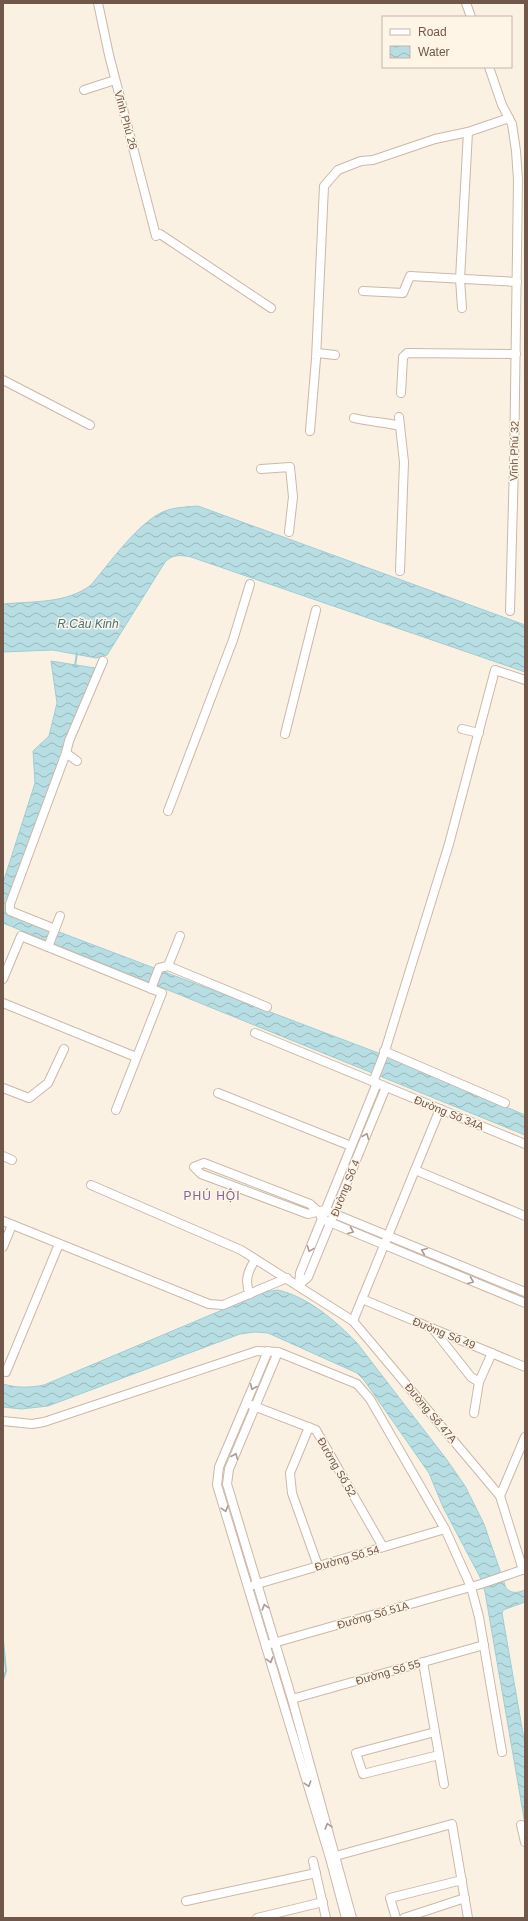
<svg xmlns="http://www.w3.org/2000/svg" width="528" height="1921" font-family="Helvetica,sans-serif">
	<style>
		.water { fill: url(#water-waves); stroke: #9eced5 }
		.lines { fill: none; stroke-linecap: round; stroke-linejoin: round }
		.stream { stroke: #9eced5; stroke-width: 2 }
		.minor-casing { stroke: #cbb8a9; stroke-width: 10 }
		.minor { stroke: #fff; stroke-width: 8 }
		.oneway { stroke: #aa9a92 }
		.labels { text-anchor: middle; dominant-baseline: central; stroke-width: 3; stroke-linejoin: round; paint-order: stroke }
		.street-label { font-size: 11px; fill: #715749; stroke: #fef5e7 }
		.water-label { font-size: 12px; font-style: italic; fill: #41757e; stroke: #fef5e7 }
		.neighbourhood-label { font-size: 12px; letter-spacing: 1px; fill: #846595; stroke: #fef5e7 }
	</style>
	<defs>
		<pattern id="water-waves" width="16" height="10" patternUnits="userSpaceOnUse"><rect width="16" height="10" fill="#b7dee3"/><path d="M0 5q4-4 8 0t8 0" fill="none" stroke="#99b7ba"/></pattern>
	</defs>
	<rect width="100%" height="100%" fill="#fbf1e2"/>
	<g class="water">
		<path d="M198,506L525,625V672L191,557C180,555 173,554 165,562L107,655L96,658L53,650L3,652V604C33,601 66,604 91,585C109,564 139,521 165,511C175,507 188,507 198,506Z"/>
		<path d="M51,661L95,668L71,727L9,913L381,1054L525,1115V1135L3,923V883L35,783L33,751L49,736L57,703Z"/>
		<path d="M278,1290C308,1297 336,1321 357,1343L447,1460L465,1486L484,1524L506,1588C512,1594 517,1593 525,1590V1602L503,1610L502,1613L525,1745V1824L485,1592L480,1577L443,1507L429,1473L364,1380L357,1373L268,1333L255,1332L240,1334L48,1406L21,1409L3,1407V1384C17,1388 29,1388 44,1385L265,1292Z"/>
	</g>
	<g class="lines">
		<g class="stream">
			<path d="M75,666L77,653"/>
			<path d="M3,1640L6,1671L3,1680"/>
		</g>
		<defs>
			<g id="minor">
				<path d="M98,3L109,55L156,236"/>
				<path d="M466,3L471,17"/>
				<path d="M489,67L502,105L512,124L516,151L518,180L514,465L510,611"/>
				<path d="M84,90L115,80"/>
				<path d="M160,234L271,308"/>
				<path d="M363,291L403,293L410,276L517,282"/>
				<path d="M462,308L460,279L468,132"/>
				<path d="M317,353L335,355"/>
				<path d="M3,380L90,425"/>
				<path d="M401,393L403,357L407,353L516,354"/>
				<path d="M399,417L404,462L400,571"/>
				<path d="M354,418C369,422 385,422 400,426"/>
				<path d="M310,431L316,359L324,186L338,170L361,161L373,160L435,139L468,132L509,118"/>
				<path d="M261,469L290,467L293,497L289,532"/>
				<path d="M462,729L479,733"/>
				<path d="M285,734L316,610"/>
				<path d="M77,761L66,753L69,741L103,661"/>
				<path d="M168,811L233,640L250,584"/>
				<path d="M10,904L66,753"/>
				<path d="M10,905V911L55,929"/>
				<path d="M48,947L60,916"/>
				<path d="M168,966L267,1007"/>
				<path d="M3,979L21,936L162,993L116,1110"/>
				<path d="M151,989L159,968L168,966L180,936"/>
				<path d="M3,1003L136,1057"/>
				<path d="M255,1033L525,1144"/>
				<path d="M384,1051L505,1103"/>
				<path d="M373,1082L384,1054L449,844L495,670L525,680"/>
				<path d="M3,1088L29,1098L48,1083L64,1049"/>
				<path d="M218,1093L351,1146"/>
				<path d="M3,1156L12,1160"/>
				<path d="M415,1170L525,1216"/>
				<path d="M91,1185L241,1250L353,1321L500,1496L523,1570"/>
				<path d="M3,1221L209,1304L223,1305L287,1278"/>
				<path d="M3,1247L12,1225"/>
				<path d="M299,1285L308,1277L386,1087"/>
				<path d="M299,1285L300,1273L377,1083"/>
				<path d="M525,1292L325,1210L308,1214L201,1174L194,1167L204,1163L310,1204L319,1212L322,1219L525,1303"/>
				<path d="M250,1294C244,1281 248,1271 255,1260"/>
				<path d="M362,1299L525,1367"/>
				<path d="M353,1321L440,1109"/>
				<path d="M433,1329L471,1377L479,1382L492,1353"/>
				<path d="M268,1351L219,1467L217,1485L330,1858L346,1918"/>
				<path d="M278,1352L229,1469L227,1484L292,1699L352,1918"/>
				<path d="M3,1371L6,1372L59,1244"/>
				<path d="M251,1405L316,1430L383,1547"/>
				<path d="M474,1413L479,1382"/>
				<path d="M3,1421L32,1424L44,1422L257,1351L278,1352L357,1384L370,1399L445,1529L471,1587L479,1617L502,1752"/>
				<path d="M309,1427L290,1473L292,1493L318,1566"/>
				<path d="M500,1496L525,1437"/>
				<path d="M254,1585L445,1529"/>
				<path d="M270,1644L481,1584L525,1569"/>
				<path d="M423,1662L444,1784"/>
				<path d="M292,1699L484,1645"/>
				<path d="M435,1732L356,1753L363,1774L439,1755"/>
				<path d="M521,1825L525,1842"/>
				<path d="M332,1857L452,1824L468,1918"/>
				<path d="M313,1861L326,1918"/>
				<path d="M186,1901L316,1873"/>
				<path d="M257,1918L323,1902"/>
				<path d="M396,1918L390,1898L462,1880"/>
				<path d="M404,1918L465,1898"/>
			</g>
		</defs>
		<use href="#minor" class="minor-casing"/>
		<use href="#minor" class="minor"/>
	</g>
	<defs><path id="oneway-chevron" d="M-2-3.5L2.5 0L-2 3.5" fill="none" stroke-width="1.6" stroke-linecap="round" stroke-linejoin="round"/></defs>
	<g class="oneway">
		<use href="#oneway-chevron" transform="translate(366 1136) rotate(-68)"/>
		<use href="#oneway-chevron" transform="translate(351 1231) rotate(22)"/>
		<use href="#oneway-chevron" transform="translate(310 1249) rotate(111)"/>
		<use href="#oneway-chevron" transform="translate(424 1251) rotate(-158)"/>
		<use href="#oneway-chevron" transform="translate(471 1281) rotate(22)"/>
		<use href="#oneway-chevron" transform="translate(253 1387) rotate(113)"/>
		<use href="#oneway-chevron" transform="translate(235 1456) rotate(-67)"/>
		<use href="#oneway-chevron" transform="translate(225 1509) rotate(73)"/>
		<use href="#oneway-chevron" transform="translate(265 1607) rotate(-107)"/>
		<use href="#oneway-chevron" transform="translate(270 1660) rotate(73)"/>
		<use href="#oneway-chevron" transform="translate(308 1784) rotate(73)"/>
		<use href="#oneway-chevron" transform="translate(328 1826) rotate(-106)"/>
	</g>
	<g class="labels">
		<g class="street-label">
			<text transform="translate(126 120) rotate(75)">Vĩnh Phú 26</text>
			<text transform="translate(514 451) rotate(-89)">Vĩnh Phú 32</text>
			<text transform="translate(449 1113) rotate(22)">Đường Số 34A</text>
			<text transform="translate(345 1188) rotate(-68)">Đường Số 4</text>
			<text transform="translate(444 1333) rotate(22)">Đường Số 49</text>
			<text transform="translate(431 1413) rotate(50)">Đường Số 47A</text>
			<text transform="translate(337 1467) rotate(60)">Đường Số 52</text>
			<text transform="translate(347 1558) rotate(-16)">Đường Số 54</text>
			<text transform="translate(373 1615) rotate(-16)">Đường Số 51A</text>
			<text transform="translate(388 1672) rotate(-16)">Đường Số 55</text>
		</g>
		<g class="water-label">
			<text x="88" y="624">R.Cầu Kinh</text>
		</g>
		<g class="neighbourhood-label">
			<text x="212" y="1196">PHÚ HỘI</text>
		</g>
	</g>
	<rect width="528" height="1921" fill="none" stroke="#715749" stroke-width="8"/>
	<rect x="382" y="16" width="130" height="52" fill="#fef5e7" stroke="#c6b6a8"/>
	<rect x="390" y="29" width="20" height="6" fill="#ffffff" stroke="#c6b6a8"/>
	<text x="418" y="36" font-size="12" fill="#715749">Road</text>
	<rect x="390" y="46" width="20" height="12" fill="url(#water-waves)" stroke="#c6b6a8"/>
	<text x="418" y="56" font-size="12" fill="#715749">Water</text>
</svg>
